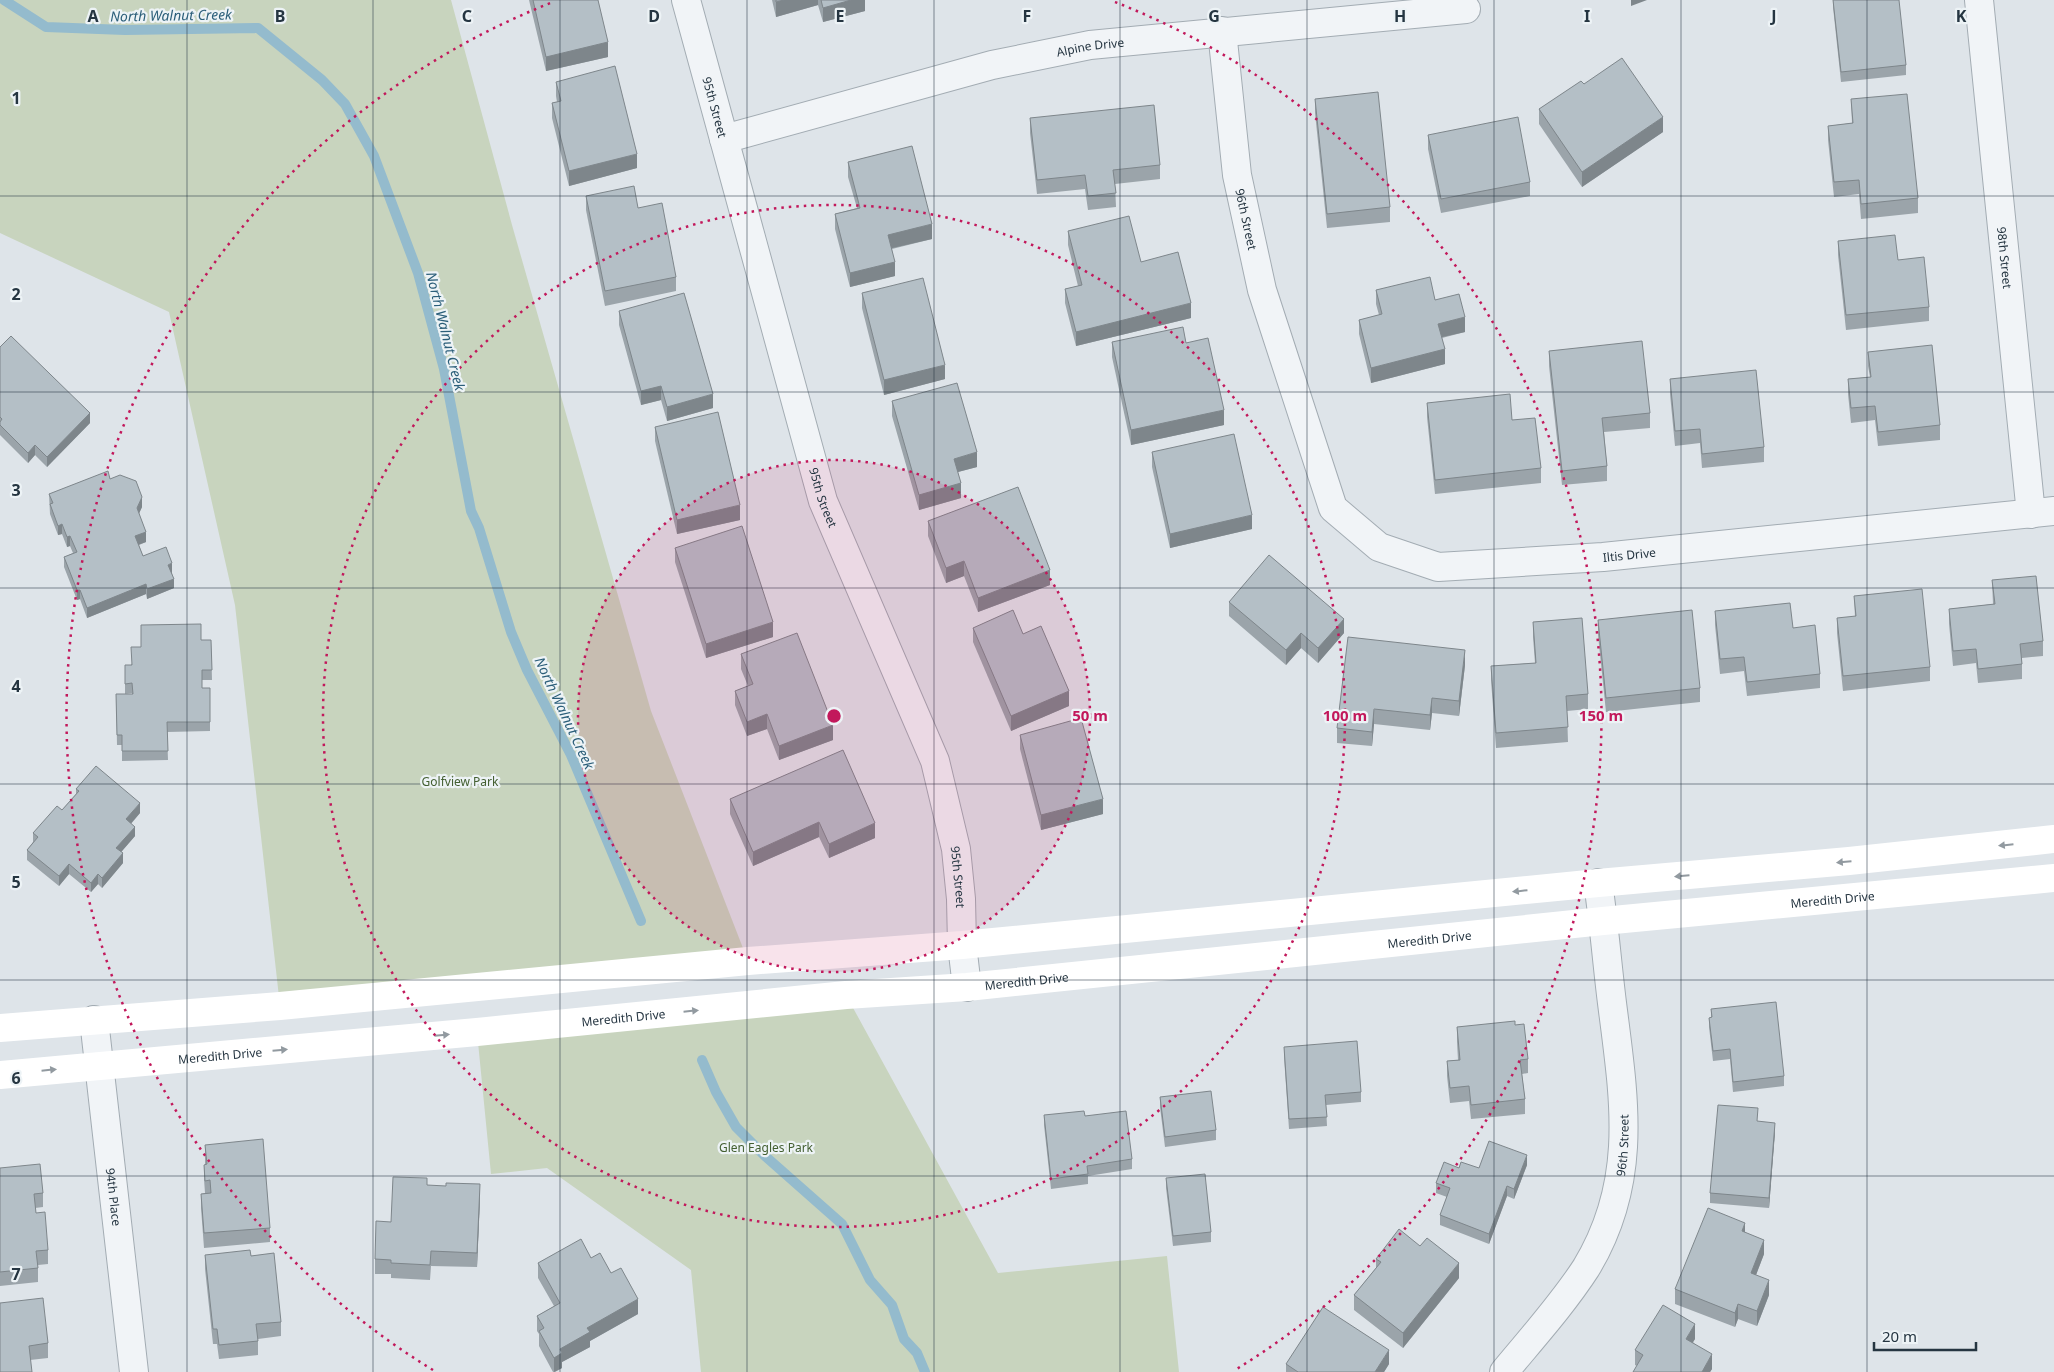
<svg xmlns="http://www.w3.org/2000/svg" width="2054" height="1372" font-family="'Noto Sans',sans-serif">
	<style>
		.green { fill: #c8d4be }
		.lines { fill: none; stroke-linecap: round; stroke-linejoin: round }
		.stream { stroke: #94bbcd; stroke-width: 10 }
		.minor-casing { stroke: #a3acb3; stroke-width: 30 }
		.minor { stroke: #f1f4f7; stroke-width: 28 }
		.secondary { stroke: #fff; stroke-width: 28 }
		.wall { fill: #9ba4aa }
		.shaded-wall { fill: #7e868b }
		.building { fill: #b4bfc6; stroke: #7e868b }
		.oneway { fill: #929aa0 }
		.grid { fill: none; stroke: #253541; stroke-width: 1; stroke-opacity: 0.55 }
		.ring { fill: none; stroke: #c2185b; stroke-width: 2.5; stroke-dasharray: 2.5 5 }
		.labels { text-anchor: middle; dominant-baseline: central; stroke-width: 4.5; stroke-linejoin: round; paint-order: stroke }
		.street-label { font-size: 12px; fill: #253541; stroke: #edf3f6 }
		.park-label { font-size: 12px; fill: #435f31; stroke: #edf3f6 }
		.water-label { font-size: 14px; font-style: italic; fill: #2b5e79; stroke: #edf3f6 }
		.grid-label { font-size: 16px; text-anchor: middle; font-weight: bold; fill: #253541; stroke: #edf3f6; stroke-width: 4.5; stroke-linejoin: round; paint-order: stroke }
		.centre { fill: #c2185b; stroke: #edf3f6; stroke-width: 2.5 }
		.ring-label { font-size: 15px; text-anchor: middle; font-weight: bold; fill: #c2185b; stroke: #edf3f6; stroke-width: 4.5; stroke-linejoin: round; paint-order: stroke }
	</style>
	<rect width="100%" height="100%" fill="#dee4e9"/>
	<g class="green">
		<path d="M0,0H451L512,225L651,711L748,961L280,1006L235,605L169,312L0,233Z"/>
		<path d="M846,995L998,1273L1167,1256L1179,1372H701L691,1270L547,1168L491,1174L477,1032Z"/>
	</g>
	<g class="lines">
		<g class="stream">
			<path d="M4,0L46,27L125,30L258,28L322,80L345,104L374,156L418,273L444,369L471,511L479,528L511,632L527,670L571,755L641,921"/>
			<path d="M702,1060L716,1092L736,1127L765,1156L842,1224L870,1280L892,1305L904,1339L917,1353L925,1372"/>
		</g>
		<defs>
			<g id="minor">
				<path id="s1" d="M686,0L823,501L935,761L956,849L961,899L962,945L967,987"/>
				<path id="s2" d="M1979,0L2031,514"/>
				<path id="s3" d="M1222,31L1237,175L1262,290L1333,508L1379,547L1438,567L1603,557L2054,511"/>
				<path id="s4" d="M724,139L992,65L1090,45L1466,9"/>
				<path id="s5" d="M94,1020L134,1372"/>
				<path id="s6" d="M1504,1372C1532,1338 1562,1305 1586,1268C1639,1181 1624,1098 1612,1003C1607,963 1604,923 1598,883"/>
			</g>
		</defs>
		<use href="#minor" class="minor-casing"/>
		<use href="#minor" class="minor"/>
		<g class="secondary">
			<path d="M0,1028L280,1006L748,961L962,945L1598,883L1849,861L2054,839"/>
			<path id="s7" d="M0,1075L477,1032L846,995L967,987L1603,921L2054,878"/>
		</g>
	</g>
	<g class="wall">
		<path d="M529,0H598L608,57L546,71Z"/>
		<path d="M772,0H865V11L823,22L818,5L776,17Z"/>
		<path d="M1833,0L1906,65V75L1841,82L1833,7Z"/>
		<path d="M556,82L637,168L569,186L552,118V103L557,102L556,96Z"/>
		<path d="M1584,84L1663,132L1582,187L1539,124V109Z"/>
		<path d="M1315,99L1390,207V222L1327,228L1315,113Z"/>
		<path d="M1851,99L1918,198V213L1861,219L1859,194L1834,197L1828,140V126L1852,123Z"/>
		<path d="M1030,118L1160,165V179L1115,184L1116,207L1088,210L1085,189L1037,194L1030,133Z"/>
		<path d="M1428,135L1530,182V196L1441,213L1428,149Z"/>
		<path d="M848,162L932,239L892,249L895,276L850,287L835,229V214L857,208L848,177Z"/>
		<path d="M586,196L638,208L676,277V291L605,306L586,210Z"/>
		<path d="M1068,231L1191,318L1076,346L1065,303V289L1078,286L1068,245Z"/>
		<path d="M1838,241L1898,260L1929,307V321L1846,330L1838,255Z"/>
		<path d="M1376,290L1435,300L1465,332L1442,338L1445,364L1371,383L1359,334V320L1379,315L1376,304Z"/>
		<path d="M862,293L945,379L884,395L862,308Z"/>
		<path d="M619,311L713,408L667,421L661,400L641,405L619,325Z"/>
		<path d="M1112,342L1186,343L1224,425L1131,445L1112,357Z"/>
		<path d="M0,347L90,423L47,467L35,455L28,463L0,435Z"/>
		<path d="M1549,351L1650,413V428L1604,432L1607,466V481L1562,485L1549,366Z"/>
		<path d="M1868,352L1940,425V440L1878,446L1875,420L1851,423L1848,394V379L1870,377L1868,366Z"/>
		<path d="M1670,379L1764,447V462L1702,468L1700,443L1675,446L1670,394Z"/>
		<path d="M892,401L977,467L958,472L961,498L919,510L892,416Z"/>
		<path d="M1427,403L1512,420L1541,468V483L1435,494L1427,417Z"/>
		<path d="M655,427L740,520L677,534L655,441Z"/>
		<path d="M1152,452L1252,529L1170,548L1152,467Z"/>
		<path d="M110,479L142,507L139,513L146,542L139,545L143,556L172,573L174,588L147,599L146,594L87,618L80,599L77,600L64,567V557L73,553L70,546L67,547L62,534L58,535L50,514L49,494Z"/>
		<path d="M928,521L1050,585L978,612L964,576L946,583L928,536Z"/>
		<path d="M675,548L773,637L706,658L675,562Z"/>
		<path d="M1992,580L2043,641V656L2022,658V679L1978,683L1976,663L1953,666L1949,624V609L1993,604Z"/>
		<path d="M1854,596L1930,667V681L1843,691L1837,633V618L1855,617Z"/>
		<path d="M1229,602L1344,633L1318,663L1301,648L1286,665L1229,616Z"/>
		<path d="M1715,611L1793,628L1820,674V688L1747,696L1744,671L1720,674L1715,625Z"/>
		<path d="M1598,620L1700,688V702L1606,712L1598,635Z"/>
		<path d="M1533,622L1588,694V709L1567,711L1568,742L1496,748L1491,680V666L1535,663L1533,637Z"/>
		<path d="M973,628L1023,634L1069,706L1011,731L973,642Z"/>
		<path d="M201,640H211L212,680H202V688H210V731L167,732L168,760L122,761V745H117L116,694H132V693L125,694V665H131L141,647Z"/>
		<path d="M741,654L833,740L779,760L767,729L747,736L735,705V691L748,686L741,669Z"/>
		<path d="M1465,665L1459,716L1432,713L1430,730L1374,724L1372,746L1337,743V728Z"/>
		<path d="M1020,735L1103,814L1041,830L1020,749Z"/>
		<path d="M76,789L140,813L131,824L135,836L121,852L123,863L102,888L98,884L91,892L69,874L59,886L27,860V850L33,842V833L62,810L76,794Z"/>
		<path d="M730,799L875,838L829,858L819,837L753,866L730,814Z"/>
		<path d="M1711,1009L1784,1076V1086L1733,1092L1730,1059L1713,1061L1709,1027V1018L1711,1017Z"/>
		<path d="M1515,1025L1528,1059V1073L1522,1074L1525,1099V1114L1471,1119L1469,1101L1450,1103L1447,1076V1061L1458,1060L1457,1042V1027Z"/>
		<path d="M1284,1047L1361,1092V1102L1326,1105L1327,1126L1289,1129L1284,1057Z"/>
		<path d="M1160,1097L1216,1130V1140L1165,1147L1160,1107Z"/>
		<path d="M1044,1115L1085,1116L1132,1159V1169L1088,1176V1184L1051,1189L1044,1125Z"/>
		<path d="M1775,1132L1769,1208L1710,1203V1193Z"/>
		<path d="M205,1145L270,1228V1242L204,1248L201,1208V1194L205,1193L204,1179V1165H205Z"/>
		<path d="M1527,1165L1514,1199L1507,1196L1489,1244L1440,1225V1215L1447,1197L1436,1193V1183L1479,1168Z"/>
		<path d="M0,1168L43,1193V1207L35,1208L36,1213L48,1250V1264L38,1265V1282L0,1286Z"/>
		<path d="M1166,1178L1211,1232V1242L1173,1246L1166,1188Z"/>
		<path d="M427,1185L480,1198L477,1267L431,1266L430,1280L391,1278V1274H375V1259L391,1222Z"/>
		<path d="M1745,1232L1764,1254L1756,1275L1769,1295L1757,1326L1738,1319L1735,1327L1675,1304V1289Z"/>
		<path d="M205,1255L251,1256L281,1322V1336L258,1339V1355L219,1359L217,1344H213L205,1269Z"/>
		<path d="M591,1258L611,1273L638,1314L590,1341V1347L562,1362V1368L555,1372H553L539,1346V1334L537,1331V1316L554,1306L538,1278V1263Z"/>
		<path d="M1376,1259L1459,1278L1403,1348L1354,1310V1295L1376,1268Z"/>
		<path d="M0,1303L48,1343V1358L30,1360Z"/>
		<path d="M1695,1339L1693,1342L1712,1369L1710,1372H1633L1637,1366L1635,1365V1350Z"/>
		<path d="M1286,1364H1389L1384,1372H1286Z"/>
	</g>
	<g class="shaded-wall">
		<path d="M784,0H818V5L776,17V2Z"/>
		<path d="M851,0H865V11L823,22V8Z"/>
		<path d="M1631,0H1647L1631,6Z"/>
		<path d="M608,42V57L546,71V57Z"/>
		<path d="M1663,117V132L1582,187V172Z"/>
		<path d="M637,154V168L569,186V171Z"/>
		<path d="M932,224V239L888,249V235Z"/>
		<path d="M895,262V276L850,287V273Z"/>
		<path d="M1191,303V318L1076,346V332Z"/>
		<path d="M1465,317V332L1438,338V324Z"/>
		<path d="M1445,349V364L1371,383V368Z"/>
		<path d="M945,365V379L884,395V380Z"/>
		<path d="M661,386V400L641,405V391Z"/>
		<path d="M713,394V408L667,421V407Z"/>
		<path d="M1224,410V425L1131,445V430Z"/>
		<path d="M90,413V423L47,467V457Z"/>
		<path d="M35,445V455L28,463V453Z"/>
		<path d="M977,452V467L954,473V459Z"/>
		<path d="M961,483V498L919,510V495Z"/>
		<path d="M142,497V507L137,518V508Z"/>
		<path d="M740,505V520L677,534V520Z"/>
		<path d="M1252,515V529L1170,548V534Z"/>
		<path d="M62,524V534L58,535V526Z"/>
		<path d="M146,532V542L135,546V536Z"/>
		<path d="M70,536V546L67,547V537Z"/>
		<path d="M964,561V576L946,583V568Z"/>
		<path d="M172,563V573L168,575V565Z"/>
		<path d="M1050,570V585L978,612V598Z"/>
		<path d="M174,579V588L147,599V589Z"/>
		<path d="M146,584V594L87,618V608Z"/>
		<path d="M77,590H80V599L77,600Z"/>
		<path d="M1344,619V633L1318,663V648Z"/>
		<path d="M773,622V637L706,658V644Z"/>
		<path d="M1301,633V648L1286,665V650Z"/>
		<path d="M1465,650V665L1459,716V701Z"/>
		<path d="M1069,691V706L1011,731V716Z"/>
		<path d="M1432,698V713L1430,730V715Z"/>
		<path d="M1374,709V724L1372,746V732Z"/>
		<path d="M767,714V729L747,736V722Z"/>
		<path d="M833,725V740L779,760V746Z"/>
		<path d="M1103,799V814L1041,830V815Z"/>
		<path d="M140,803V813L126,829V819Z"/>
		<path d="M819,822V837L753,866V852Z"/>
		<path d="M875,823V838L829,858V844Z"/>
		<path d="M135,827V836L116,858V848Z"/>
		<path d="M123,853V863L102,888V878Z"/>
		<path d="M69,864V874L59,886V876Z"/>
		<path d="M98,874V884L91,892V883Z"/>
		<path d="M1775,1123V1132L1769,1208V1198Z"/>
		<path d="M1527,1155V1165L1514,1199V1189Z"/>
		<path d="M480,1184V1198L477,1267V1253Z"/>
		<path d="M1507,1186V1196L1489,1244V1234Z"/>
		<path d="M1745,1223V1237L1742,1231Z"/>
		<path d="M1764,1240V1254L1751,1288V1273Z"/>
		<path d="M1459,1263V1278L1403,1348V1333Z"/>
		<path d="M1769,1280V1295L1757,1326V1311Z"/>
		<path d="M638,1299V1314L590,1341V1347L562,1362V1368L554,1372V1358L560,1349L587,1328Z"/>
		<path d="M1738,1304V1319L1735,1327V1313Z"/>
		<path d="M1695,1324V1339L1686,1353V1339Z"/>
		<path d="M1389,1350V1364L1384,1372H1375Z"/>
		<path d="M1712,1354V1369L1710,1372H1702Z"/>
	</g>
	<g class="building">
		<path d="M533,0H598L608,42L546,57Z"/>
		<path d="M776,0H784L776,2Z"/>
		<path d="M821,0H851L823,8Z"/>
		<path d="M1833,0H1899L1906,65L1841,72Z"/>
		<path d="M1622,58L1663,117L1582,172L1539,109L1581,81L1584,84Z"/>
		<path d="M615,66L637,154L569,171L552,103L561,101L556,82Z"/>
		<path d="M1378,92L1390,207L1327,214L1315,99Z"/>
		<path d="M1907,94L1918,198L1861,204L1859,180L1834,182L1828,126L1853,123L1851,99Z"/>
		<path d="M1154,105L1160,165L1113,170L1116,193L1088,196L1085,175L1037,180L1030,118Z"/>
		<path d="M1518,117L1530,182L1441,199L1428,135Z"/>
		<path d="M912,146L932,224L888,235L895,262L850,273L835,214L860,208L848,162Z"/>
		<path d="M634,186L638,208L662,203L676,277L605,291L586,196Z"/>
		<path d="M1129,216L1141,262L1178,252L1191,303L1076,332L1065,289L1082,285L1068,231Z"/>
		<path d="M1895,235L1898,260L1924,257L1929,307L1846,315L1838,241Z"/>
		<path d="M1430,277L1435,300L1459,294L1465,317L1438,324L1445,349L1371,368L1359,320L1382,314L1376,290Z"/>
		<path d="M923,278L945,365L884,380L862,293Z"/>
		<path d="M684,293L713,394L667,407L661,386L641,391L619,311Z"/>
		<path d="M1183,327L1186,343L1208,338L1224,410L1131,430L1112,342Z"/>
		<path d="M11,336L90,413L47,457L35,445L28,453L0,425V422L2,419L0,417V347Z"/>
		<path d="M1642,341L1650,413L1602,418L1607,466L1562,471L1549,351Z"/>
		<path d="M1932,345L1940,425L1878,432L1875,406L1851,408L1848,379L1871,377L1868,352Z"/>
		<path d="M1756,370L1764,447L1702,454L1700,429L1675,431L1670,379Z"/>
		<path d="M957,383L977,452L954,459L961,483L919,495L892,401Z"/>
		<path d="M1510,394L1512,420L1535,418L1541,468L1435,480L1427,403Z"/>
		<path d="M718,412L740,505L677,520L655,427Z"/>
		<path d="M1234,434L1252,515L1170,534L1152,452Z"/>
		<path d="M108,471L110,479L120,475L136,481L142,497L137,508L146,532L135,536L143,556L166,547L172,563L168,565L174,579L147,589L146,584L87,608L80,590H77L64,557L77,552L70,536L67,537L62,524L58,526L50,504L53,503L49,494Z"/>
		<path d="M1018,487L1050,570L978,598L964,561L946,568L928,521Z"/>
		<path d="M742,526L773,622L706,644L675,548Z"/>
		<path d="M1269,555L1344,619L1318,648L1301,633L1286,650L1229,602Z"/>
		<path d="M2036,576L2043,641L2020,644L2022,664L1978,669L1976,649L1953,651L1949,609L1995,604L1992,580Z"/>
		<path d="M1922,589L1930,667L1843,676L1837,618L1856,616L1854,596Z"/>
		<path d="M1790,603L1793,628L1815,625L1820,674L1747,682L1744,657L1720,659L1715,611Z"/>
		<path d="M1013,610L1023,634L1041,626L1069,691L1011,716L973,628Z"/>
		<path d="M1692,610L1700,688L1606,698L1598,620Z"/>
		<path d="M1582,618L1588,694L1566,696L1568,727L1496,733L1491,666L1536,663L1533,622Z"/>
		<path d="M201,624V640H211L212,670H202V688H210V722H167L168,751H122V735H117L116,694H133L132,683L125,684V665H132L131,647H141V625Z"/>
		<path d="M797,633L833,725L779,746L767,714L747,722L735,691L753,684L741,654Z"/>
		<path d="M1348,637L1465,650L1459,701L1432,698L1430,715L1374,709L1372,732L1337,728Z"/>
		<path d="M1081,718L1103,799L1041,815L1020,735Z"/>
		<path d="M843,750L875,823L829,844L819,822L753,852L730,799Z"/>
		<path d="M96,766L140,803L126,819L135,827L116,848L123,853L102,878L98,874L91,883L69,864L59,876L27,850L38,837L33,833L57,806L62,810L79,791L76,789Z"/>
		<path d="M1776,1002L1784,1076L1733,1082L1730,1049L1713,1051L1709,1018L1712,1017L1711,1009Z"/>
		<path d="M1515,1021V1025L1524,1024L1528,1059L1520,1060L1525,1099L1471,1105L1469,1086L1450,1088L1447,1061L1460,1060L1457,1027Z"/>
		<path d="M1357,1041L1361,1092L1325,1095L1327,1117L1289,1119L1284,1047Z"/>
		<path d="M1211,1091L1216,1130L1165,1137L1160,1097Z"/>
		<path d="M1718,1105L1758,1108L1757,1121L1775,1123L1769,1198L1710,1193Z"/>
		<path d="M1084,1111L1085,1116L1126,1111L1132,1159L1087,1166L1088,1174L1051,1179L1044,1115Z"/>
		<path d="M263,1139L270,1228L204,1233L201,1194L211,1193L210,1180L205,1181L204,1165L207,1164L205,1145Z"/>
		<path d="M1489,1141L1527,1155L1514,1189L1507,1186L1489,1234L1440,1215L1450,1188L1436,1183L1444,1162L1459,1168L1461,1162L1479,1168Z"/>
		<path d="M40,1164L43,1193L34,1194L36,1213L45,1212L48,1250L36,1251L38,1268L0,1272V1168Z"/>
		<path d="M1205,1174L1211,1232L1173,1236L1166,1178Z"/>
		<path d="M393,1177L427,1178V1185L446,1186V1183L480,1184L477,1253L431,1251L430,1265L391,1263V1260L375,1259L376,1221L391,1222Z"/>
		<path d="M1708,1208L1745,1223L1742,1231L1764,1240L1751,1273L1769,1280L1757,1311L1738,1304L1735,1313L1675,1289Z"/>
		<path d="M1399,1229L1420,1246L1427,1238L1459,1263L1403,1333L1354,1295L1381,1262L1376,1259Z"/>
		<path d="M581,1239L591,1258L600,1253L611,1273L621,1268L638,1299L587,1328L590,1332L560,1349L562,1353L554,1358L539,1331L544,1328L537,1316L560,1303L538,1263Z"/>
		<path d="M250,1250L251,1256L274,1253L281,1322L256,1324L258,1341L219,1345L217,1329H213L205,1255Z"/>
		<path d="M43,1298L48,1343L29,1346L32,1372H0V1303Z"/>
		<path d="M1663,1305L1695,1324L1686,1339L1712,1354L1702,1372H1633L1643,1355L1635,1350Z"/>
		<path d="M1323,1307L1389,1350L1375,1372H1298L1286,1364Z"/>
	</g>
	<defs><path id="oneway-solid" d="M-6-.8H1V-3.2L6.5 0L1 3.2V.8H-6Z" transform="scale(1.25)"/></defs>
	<g class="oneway">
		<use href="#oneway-solid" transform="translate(2006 845) rotate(174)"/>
		<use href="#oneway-solid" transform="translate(1844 862) rotate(175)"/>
		<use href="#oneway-solid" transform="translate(1682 876) rotate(175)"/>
		<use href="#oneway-solid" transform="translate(1520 891) rotate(174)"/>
		<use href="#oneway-solid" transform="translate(691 1011) rotate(-6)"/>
		<use href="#oneway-solid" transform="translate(442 1035) rotate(-5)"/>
		<use href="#oneway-solid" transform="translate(280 1050) rotate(-5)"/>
		<use href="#oneway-solid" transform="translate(49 1070) rotate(-6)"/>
	</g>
	<path class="grid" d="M187,0V1372M373,0V1372M560,0V1372M747,0V1372M934,0V1372M1120,0V1372M1307,0V1372M1494,0V1372M1681,0V1372M1867,0V1372M0,196H2054M0,392H2054M0,588H2054M0,784H2054M0,980H2054M0,1176H2054"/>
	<circle cx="834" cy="716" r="256" fill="#c2185b" fill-opacity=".12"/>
	<g class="ring">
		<circle cx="834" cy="716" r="256"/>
		<circle cx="834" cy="716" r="511"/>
		<path d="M433 1370A767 767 0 0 1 553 2M1115 2A767 767 0 0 1 1235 1370"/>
	</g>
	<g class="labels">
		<g class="street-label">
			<text stroke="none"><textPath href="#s4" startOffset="378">Alpine Drive</textPath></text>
			<text stroke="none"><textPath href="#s1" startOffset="111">95th Street</textPath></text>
			<text stroke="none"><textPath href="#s3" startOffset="190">96th Street</textPath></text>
			<text stroke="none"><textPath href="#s2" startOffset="259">98th Street</textPath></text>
			<text stroke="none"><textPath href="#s1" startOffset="516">95th Street</textPath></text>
			<text stroke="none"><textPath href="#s3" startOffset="806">Iltis Drive</textPath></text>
			<text stroke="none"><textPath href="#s1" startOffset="921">95th Street</textPath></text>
			<text stroke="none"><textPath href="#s7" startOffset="1841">Meredith Drive</textPath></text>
			<text stroke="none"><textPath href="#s7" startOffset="1436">Meredith Drive</textPath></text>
			<text stroke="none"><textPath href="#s7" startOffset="1031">Meredith Drive</textPath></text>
			<text stroke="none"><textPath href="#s7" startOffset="626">Meredith Drive</textPath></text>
			<text stroke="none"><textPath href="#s7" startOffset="221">Meredith Drive</textPath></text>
			<text stroke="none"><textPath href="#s6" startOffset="262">96th Street</textPath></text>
			<text stroke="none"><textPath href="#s5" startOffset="178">94th Place</textPath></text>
		</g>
		<g class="park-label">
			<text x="460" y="781">Golfview Park</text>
			<text x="766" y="1147">Glen Eagles Park</text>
		</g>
		<g class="water-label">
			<text transform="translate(171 15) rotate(-1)">North Walnut Creek</text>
			<text transform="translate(446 331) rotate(76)">North Walnut Creek</text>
			<text transform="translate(565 713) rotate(65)">North Walnut Creek</text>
		</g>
	</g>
	<g class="grid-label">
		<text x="93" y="22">A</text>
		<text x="280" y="22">B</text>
		<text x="467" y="22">C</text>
		<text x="654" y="22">D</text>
		<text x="840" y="22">E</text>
		<text x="1027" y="22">F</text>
		<text x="1214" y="22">G</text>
		<text x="1400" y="22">H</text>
		<text x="1587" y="22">I</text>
		<text x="1774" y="22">J</text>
		<text x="1961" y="22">K</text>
		<text x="16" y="104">1</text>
		<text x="16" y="300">2</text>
		<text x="16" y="496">3</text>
		<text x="16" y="692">4</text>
		<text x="16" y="888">5</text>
		<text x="16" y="1084">6</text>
		<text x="16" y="1280">7</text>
	</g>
	<circle cx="834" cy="716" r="8" class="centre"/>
	<g class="ring-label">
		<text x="1090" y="721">50 m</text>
		<text x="1345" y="721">100 m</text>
		<text x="1601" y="721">150 m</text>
	</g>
	<path d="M1874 1342v8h102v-8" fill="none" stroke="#253541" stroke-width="2.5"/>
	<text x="1882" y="1342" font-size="15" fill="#253541" stroke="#edf3f6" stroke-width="4" paint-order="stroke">20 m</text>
</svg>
